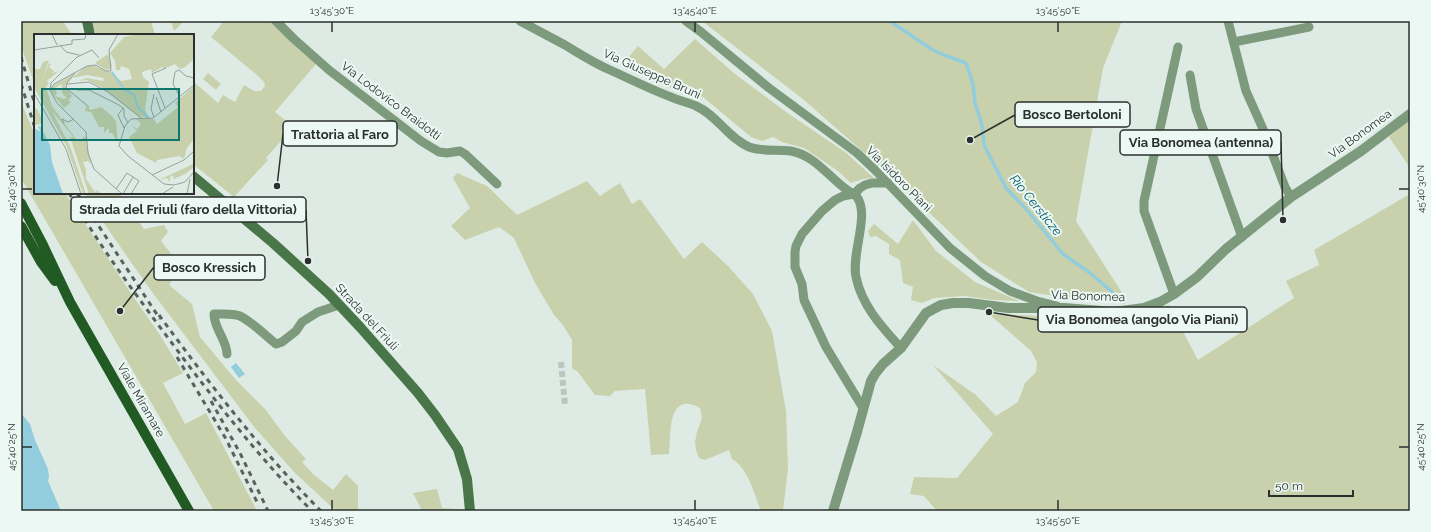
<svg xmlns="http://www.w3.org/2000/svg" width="1431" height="532" font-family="Raleway,sans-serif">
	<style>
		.green { fill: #c8d1ac }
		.water { fill: #92cdde }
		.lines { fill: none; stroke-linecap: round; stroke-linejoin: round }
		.stream { stroke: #92cdde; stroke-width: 3.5 }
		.pedestrian-tunnel { stroke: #bac6c0; stroke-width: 6; stroke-dasharray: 6 3; stroke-linecap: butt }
		.minor { stroke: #7d9b7c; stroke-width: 9 }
		.tertiary { stroke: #7d9b7c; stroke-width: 10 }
		.secondary { stroke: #497649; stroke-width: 10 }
		.primary { stroke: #215b23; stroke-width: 10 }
		.rail { stroke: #59605d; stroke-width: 3; stroke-dasharray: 5 5; stroke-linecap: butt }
		.ticks { fill: none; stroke: #2b302e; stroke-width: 1.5 }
		.labels { text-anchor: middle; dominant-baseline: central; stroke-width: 4; stroke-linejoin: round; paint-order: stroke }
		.street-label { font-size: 12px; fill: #2b302e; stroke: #ecf8f3 }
		.water-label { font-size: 13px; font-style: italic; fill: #03596b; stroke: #ecf8f3 }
		.inset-river { fill: none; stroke: #92cdde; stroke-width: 2 }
		.inset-road { fill: none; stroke: #96a09c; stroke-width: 1 }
		.view { fill: #0f766e; fill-opacity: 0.15; stroke: #0f766e; stroke-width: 2 }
		.inset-edge { fill: none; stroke: #2b302e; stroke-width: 2 }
		.leader { fill: none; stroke: #2b302e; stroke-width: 1.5 }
		.callout-dot { fill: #2b302e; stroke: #ecf8f3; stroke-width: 1.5 }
		.callout { fill: #ecf8f3; stroke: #2b302e; stroke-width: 1.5 }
		.callout-label { font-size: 13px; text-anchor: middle; font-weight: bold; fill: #2b302e }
		.neatline { fill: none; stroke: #2b302e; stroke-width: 1.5 }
		.ticks-label { font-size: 10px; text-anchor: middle; fill: #2b302e }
	</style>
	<rect width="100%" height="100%" fill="#deebe5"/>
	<g class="green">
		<path d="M21,21H63L72,35H35V85L21,46Z"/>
		<path d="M93,21H151L155,35H97L93,27Z"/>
		<path d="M171,21H184L174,31Z"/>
		<path d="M224,21H272L316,64L275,112L301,133L289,147L282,140L266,158L268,160L234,197L193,164V81L218,103L223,95L235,102L244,85L254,91H261L265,86L264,82L257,75L211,37Z"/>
		<path d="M702,21H1122L1103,68L1076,221L1126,299L1095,302L1029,292L981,262L894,179L804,100Z"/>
		<path d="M695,39L735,74L789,114L845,152L874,178L863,179L851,183L838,171L804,148L782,142L773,137L762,141L751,137L703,97L671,88L622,65L638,46L664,69Z"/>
		<path d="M208,73L221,84L216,90L203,79Z"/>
		<path d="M21,102L35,135V193H65L126,286L160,335L183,373L163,383L185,424L206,413L257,511H214L21,178Z"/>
		<path d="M1410,119V168L1389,137Z"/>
		<path d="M457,173L487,186L517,215L587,181L600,196L620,183L632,204L640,199L684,259L702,242L728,266L753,294L772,331L786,411L788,469L783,511H761C754,494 749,469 732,459L729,450L705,460L699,458L696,450L695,442L697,432L702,418L700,408C667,390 671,434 669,454L651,455L645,389L615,391L610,396L595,395L578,372L572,368V340L563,325L554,315L535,283L514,238L499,227L465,240L451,226L470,208L453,178Z"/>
		<path d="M85,193H119L144,229L164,225L168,232L161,241L180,265L169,285L192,304L200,337L236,380L265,409L285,436L306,459L302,462L313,474L333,490L346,474L358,486V511H336L295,473L255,428L152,292L105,225Z"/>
		<path d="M1410,194V511H937L924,496L910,494L914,477L957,478L993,434L933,365L976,395L996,416L1018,402L1025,383L1036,372L1037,362L1031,351L989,314L1100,318L1143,313L1169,305L1198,360L1294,298L1286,281L1319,265L1314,250Z"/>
		<path d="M913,220L936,251L975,282L1019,301L993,300L965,296L934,298L922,303L911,300L913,287L903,283L900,260L889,254V244L876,236L870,237L868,231L874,224L898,244Z"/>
		<path d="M437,489L442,508L459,509V511H422L413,493Z"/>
	</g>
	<g class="water">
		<path d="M236,363L245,374L239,378L231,367Z"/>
		<path d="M21,413L30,424L35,440L48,469L49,477L48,481L61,511H21Z"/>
	</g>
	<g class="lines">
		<path class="stream" d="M890,21L931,49L944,55L966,63L973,84L975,103L982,125L984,145L1006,188L1026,209L1063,254L1090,273L1124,302"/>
		<path class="pedestrian-tunnel" d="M561,362L565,405"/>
		<g class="minor">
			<path d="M276,21L294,39L329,70L421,141L439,152L447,153L460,151L465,154L497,184"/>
			<path d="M520,21C535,29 550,37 565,45C580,54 594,63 610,70C630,79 650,89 671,97C679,101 688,102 696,106C717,115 728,138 749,147C762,152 777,149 791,151C814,155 829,177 847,190C851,193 854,194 857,197C870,215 851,254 856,277C862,306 882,327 901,348"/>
			<path d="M686,21L701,32L769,88L857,153L874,169L950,248L985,276L1010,291L1037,301L1057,306"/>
			<path d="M1228,21L1246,91L1263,129L1285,187L1291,197"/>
			<path d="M1234,42L1309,27"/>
			<path d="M1190,75L1196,109L1242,237"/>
			<path d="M1174,294L1144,211V201L1178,47"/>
			<path d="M227,354C227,340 214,329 214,314C222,314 232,313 240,316C252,322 265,335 276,344L282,342L296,331L302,322L318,312L339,305"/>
			<path d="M863,408L826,347L804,300L802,284L795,267V252L796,246L802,234L822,211L835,200L843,196L854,194L860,188L865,185L872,183H888"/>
		</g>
		<path class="tertiary" d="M833,511L857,432L871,381L875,374L883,364L901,348L926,313L941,305L953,303H969L1008,308H1064L1114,312L1144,308L1160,302L1174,294L1197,277L1226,249L1291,197L1361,151L1410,114"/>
		<g class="secondary">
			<path d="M87,21L90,35"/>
			<path d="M193,176L273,243L329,294L360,327L418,393L435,415L458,449L467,479L470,511"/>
		</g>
		<g class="primary">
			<path d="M21,203L42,243L70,302L189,511"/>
			<path d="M21,226L41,262L55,281"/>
		</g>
		<g class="rail">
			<path d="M21,57L35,105"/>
			<path d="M21,84L35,128"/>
			<path d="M69,193C102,251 143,304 183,358C223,411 265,464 312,511"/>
			<path d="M77,193L160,319"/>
			<path d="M159,315C209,383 261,451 321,511"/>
			<path d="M177,357L226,439L259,506"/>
			<path d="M211,401L240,453L268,511"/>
		</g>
	</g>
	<path class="ticks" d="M332,22V32M695,22V32M1058,22V32M22,189H32M1399,189H1409M22,447H32M1399,447H1409M332,500V510M695,500V510M1058,500V510"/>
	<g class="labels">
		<g class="street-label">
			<text transform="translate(652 74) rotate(24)">Via Giuseppe Bruni</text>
			<text transform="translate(391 101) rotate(37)">Via Lodovico Braidotti</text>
			<text transform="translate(1360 134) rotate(-36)">Via Bonomea</text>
			<text transform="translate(899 179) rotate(45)">Via Isidoro Piani</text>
			<text transform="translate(1088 296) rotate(2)">Via Bonomea</text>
			<text transform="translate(367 317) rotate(47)">Strada del Friuli</text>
			<text transform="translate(141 400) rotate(60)">Viale Miramare</text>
		</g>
		<g class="water-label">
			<text transform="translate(1036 205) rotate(51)">Rio Cersticze</text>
		</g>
	</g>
	<g transform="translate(34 34)">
		<rect width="160" height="160" fill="#deebe5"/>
		<path d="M105,0H160V25L151,33L146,35L141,30L130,35L128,33L118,39L117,35L108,38L109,43L115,48L111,76L115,84L106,83L67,53L53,46L44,47L53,44L69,47L70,44L53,41L38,44L51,33L59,31L76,38L87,47L98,45L95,35L87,32L86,36H82L81,27L76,19L90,3ZM74,20L78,32L77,35L73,36L61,29ZM15,26L8,48L15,29L17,30L15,33L20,37L18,39L25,37L13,47L15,49L12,53L18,72L42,105H48L50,102L52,104L57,130L54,127L49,128L52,136V145L61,158L64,156L67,160H55L36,103L40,104L18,77L9,60L36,112L52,160H49L33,113L0,53V35H6L9,28ZM41,39L31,52L38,62L34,66L37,68L30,74L17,58V53ZM28,50V59L33,64L30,65L21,62L23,60L21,54ZM160,52V105L153,114L150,125L145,122L123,126L122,129L103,119L95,103L103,97L97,90L103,95L107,90L102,85H120L123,90L144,73L141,69ZM52,72L57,76L67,73L77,81L82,87L84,109L78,99H75V94L70,99V93H65L57,78L51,77ZM0,73L4,76L9,88L7,90L0,91ZM159,130L160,133L151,140L140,145L139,141L136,143V148L133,144L125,146Z" fill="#c8d1ac" fill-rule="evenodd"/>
		<path d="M6,92L16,111L18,128L29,160H0V94L7,98L4,93Z" fill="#92cdde"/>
		<path class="inset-river" d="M78,38L90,55L100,61L104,73L115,84"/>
		<path class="inset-road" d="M18,0L23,11M84,0L75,16L77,37H72L62,31L53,32L20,50L16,56L23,69L52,98L54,119L60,135L88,160M26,11L32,18L45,21M0,16L38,10V6L51,5L52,0M41,39L33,49L32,54L55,73M33,50L55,48L74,58L107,84M160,51L119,84L97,85L91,92L85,112L94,122L130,150L140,151L151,148L160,138M16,56L17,49L43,23L58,16L65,24M43,56H55L85,71L90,75V82L94,89M0,59L32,115L47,160M122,63L127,78M146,63L139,50L141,38L145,36L152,42L160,44M89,74L84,81L90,94M131,74L118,40L132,34M120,83L117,75L120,60M30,89L28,85L34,88L40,85M118,141L150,126L160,117M82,155L93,139L105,147L97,160M89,160L99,143M128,160L139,153M153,160L156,145"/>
		<path class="view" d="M8,55H145V106H8Z"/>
		<rect width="160" height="160" class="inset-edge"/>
	</g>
	<path class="leader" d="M970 140L1015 115M277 186L283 134M1283 220L1281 142M308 261L306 210M120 311L154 267M989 312L1038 320"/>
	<g class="callout-dot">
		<circle cx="970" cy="140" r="4"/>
		<circle cx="277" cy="186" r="4"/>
		<circle cx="1283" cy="220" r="4"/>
		<circle cx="308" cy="261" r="4"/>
		<circle cx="120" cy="311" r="4"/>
		<circle cx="989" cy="312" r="4"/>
	</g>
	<g class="callout">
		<rect x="1015" y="102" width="115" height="25" rx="4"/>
		<rect x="283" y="121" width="114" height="25" rx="4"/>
		<rect x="1120" y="130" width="161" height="25" rx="4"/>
		<rect x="71" y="197" width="235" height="25" rx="4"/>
		<rect x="154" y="255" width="111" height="25" rx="4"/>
		<rect x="1038" y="307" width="209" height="25" rx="4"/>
	</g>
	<g class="callout-label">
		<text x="1072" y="119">Bosco Bertoloni</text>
		<text x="340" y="139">Trattoria al Faro</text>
		<text x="1201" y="147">Via Bonomea (antenna)</text>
		<text x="188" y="214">Strada del Friuli (faro della Vittoria)</text>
		<text x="209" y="272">Bosco Kressich</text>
		<text x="1142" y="324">Via Bonomea (angolo Via Piani)</text>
	</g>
	<rect width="1431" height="532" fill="none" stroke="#ecf8f3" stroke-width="44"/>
	<path d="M1269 490v6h84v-6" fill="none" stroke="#2b302e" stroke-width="2"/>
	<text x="1275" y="490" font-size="12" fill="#2b302e" stroke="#ecf8f3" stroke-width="3" paint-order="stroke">50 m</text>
	<rect x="22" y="22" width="1387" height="488" class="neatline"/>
	<g class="ticks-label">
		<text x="332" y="14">13°45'30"E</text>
		<text x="695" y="14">13°45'40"E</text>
		<text x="1058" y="14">13°45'50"E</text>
		<text transform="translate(11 189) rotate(-90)" y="4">45°40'30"N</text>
		<text transform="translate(1420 189) rotate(-90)" y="4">45°40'30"N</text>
		<text transform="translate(11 447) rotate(-90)" y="4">45°40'25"N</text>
		<text transform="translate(1420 447) rotate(-90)" y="4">45°40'25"N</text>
		<text x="332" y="524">13°45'30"E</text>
		<text x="695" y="524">13°45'40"E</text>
		<text x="1058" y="524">13°45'50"E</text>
	</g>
</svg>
